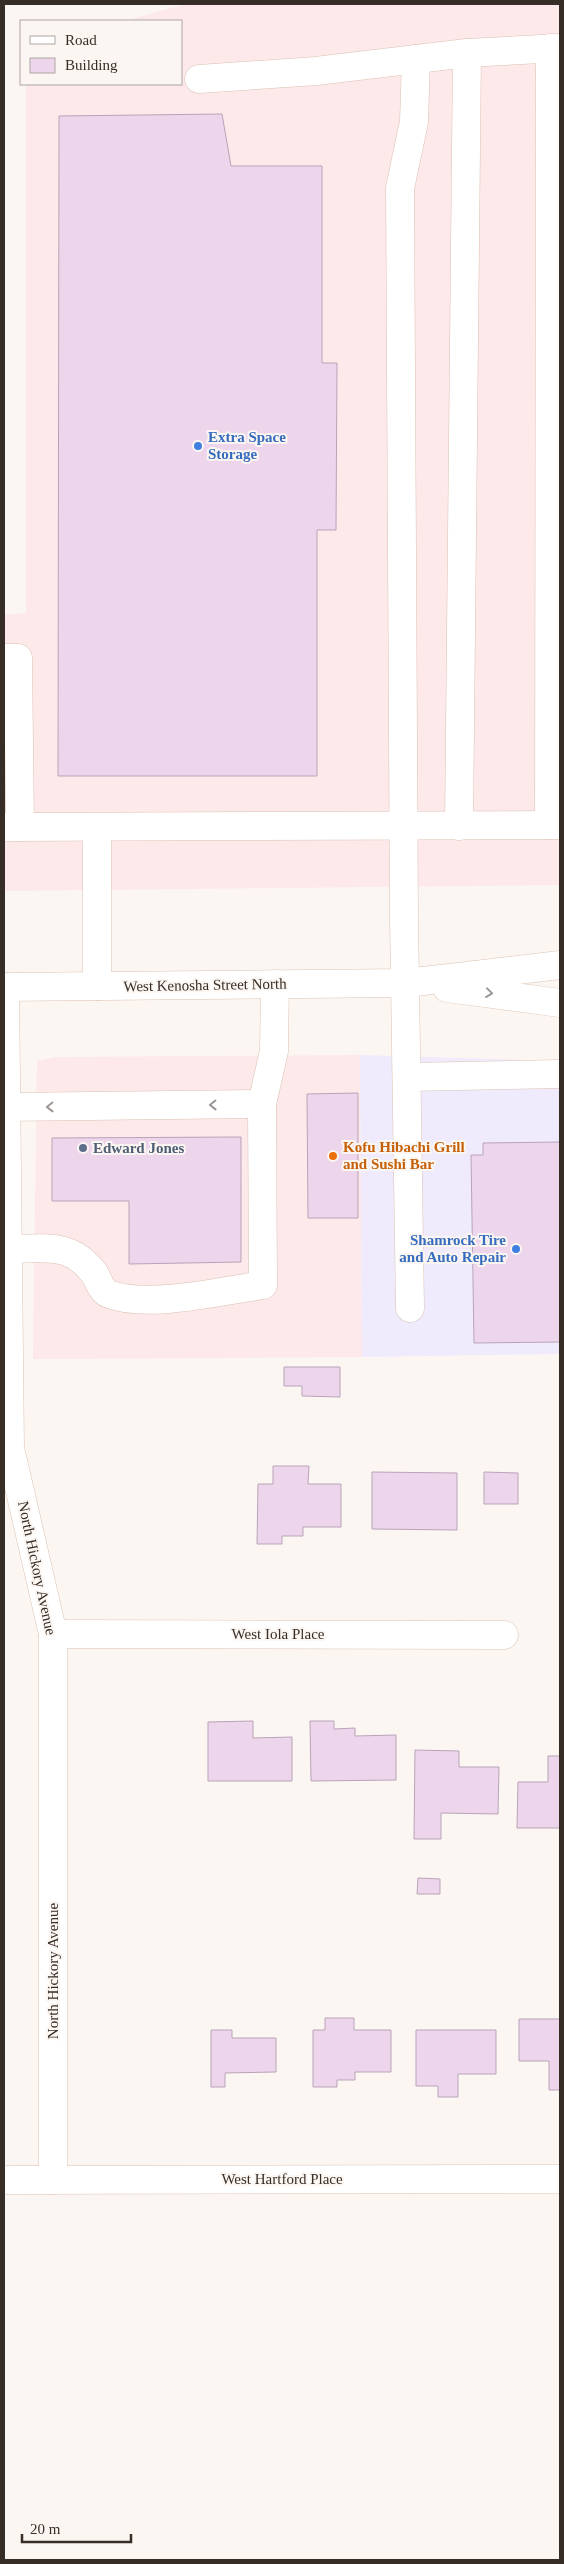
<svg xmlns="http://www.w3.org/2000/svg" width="564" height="2564" font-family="'Times New Roman',serif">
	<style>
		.commercial { fill: #fde8ea }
		.industrial { fill: #efebfc }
		.building { fill: #edd6eb; stroke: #b9a3b8 }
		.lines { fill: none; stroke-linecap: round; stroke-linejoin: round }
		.minor-casing { stroke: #dcc1b1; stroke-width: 29 }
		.major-casing { stroke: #dcc1b1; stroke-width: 29 }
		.minor { stroke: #fff; stroke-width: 28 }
		.major { stroke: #fff; stroke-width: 28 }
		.oneway { stroke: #9b9693 }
		.shop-dot { fill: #3f7fe0; stroke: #fcf6f3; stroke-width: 2 }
		.service-dot { fill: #5c6f8a; stroke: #fcf6f3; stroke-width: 2 }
		.food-dot { fill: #e8710a; stroke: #fcf6f3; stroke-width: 2 }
		.labels { text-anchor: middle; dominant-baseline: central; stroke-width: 4; stroke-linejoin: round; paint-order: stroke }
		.shop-label { font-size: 15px; font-weight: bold; fill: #366cbe; stroke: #fcf6f3; text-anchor: start }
		.street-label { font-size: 15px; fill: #372d27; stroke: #fcf6f3 }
		.food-label { font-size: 15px; font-weight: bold; fill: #c56008; stroke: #fcf6f3; text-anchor: start }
		.service-label { font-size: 15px; font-weight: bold; fill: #4e5e75; stroke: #fcf6f3; text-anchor: start }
	</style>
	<rect width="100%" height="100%" fill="#fcf6f3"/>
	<g class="commercial">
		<path d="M186,4H560V885L4,891V615L26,613V84H181V21H125Z"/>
		<path d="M360,1055L362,1357L33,1359L37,1061L57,1057Z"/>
	</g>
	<path class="industrial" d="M360,1055L560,1061V1354L362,1357Z"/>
	<g class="building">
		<path d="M222,114L231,166H322V363H337L336,530H317V776H58L59,116Z"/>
		<rect x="4" y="674" width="2" height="82"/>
		<path d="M358,1093V1218H308L307,1094Z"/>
		<path d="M241,1137V1262L129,1264V1201H52V1138Z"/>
		<path d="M560,1142V1342L474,1343L471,1155H483V1143Z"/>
		<path d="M284,1367H340V1397L302,1396V1386H284Z"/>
		<path d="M273,1466H309L308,1484H341V1527H303V1536H282V1544H257L258,1484H273Z"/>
		<path d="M372,1472L457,1473V1530L372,1529Z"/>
		<path d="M484,1472L518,1473V1504H484Z"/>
		<path d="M253,1721V1738L292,1737V1781H208V1722Z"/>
		<path d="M310,1721H334V1729L355,1728V1736L396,1735V1780L311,1781Z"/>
		<path d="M415,1750L459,1751V1767H499L498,1814L441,1813V1839H414Z"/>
		<path d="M548,1756H560V1828H517L518,1782H548Z"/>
		<path d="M418,1878L440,1879V1894H417Z"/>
		<path d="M325,2018H354V2030H391V2072H355V2080H337V2087H313V2030H325Z"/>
		<path d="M519,2019H560V2090H549V2061H519Z"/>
		<path d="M211,2030H232V2038H276V2072L225,2073V2087H211Z"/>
		<path d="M416,2030H496V2074H458V2097H438V2086H416Z"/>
	</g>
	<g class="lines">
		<defs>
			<g id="minor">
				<path d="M199,79L316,71L467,53L560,48"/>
				<path d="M4,658H18L20,827"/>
				<path d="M549,825L550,48"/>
				<path d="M459,826L467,53"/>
				<path d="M4,827L560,825"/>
				<path d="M97,827V986"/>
				<path d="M5,987L10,1448L53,1634V2180"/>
				<path d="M407,1077L560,1074"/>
				<path d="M6,1107L262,1104"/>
				<path d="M8,1249C43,1249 70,1241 94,1273C98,1279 101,1291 109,1294C147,1309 221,1291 263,1285L262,1104L274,1051L275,984"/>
				<path d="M410,1308L404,918L400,188L414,122L416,59"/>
				<path d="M53,1634L504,1635"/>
				<path d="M4,2180L560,2179"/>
			</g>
			<g id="major">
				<path d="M4,987L406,983L560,965"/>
				<path d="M447,988L560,1003"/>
			</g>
		</defs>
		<use href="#minor" class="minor-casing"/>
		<use href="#major" class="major-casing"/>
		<use href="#minor" class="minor"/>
		<use href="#major" class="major"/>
	</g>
	<defs><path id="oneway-chevron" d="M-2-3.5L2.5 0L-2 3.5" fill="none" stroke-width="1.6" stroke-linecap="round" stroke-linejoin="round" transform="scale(1.25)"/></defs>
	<g class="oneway">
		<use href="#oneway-chevron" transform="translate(489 993) rotate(7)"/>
		<use href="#oneway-chevron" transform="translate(213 1105) rotate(179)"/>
		<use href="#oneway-chevron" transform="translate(50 1107) rotate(179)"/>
	</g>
	<g class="shop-dot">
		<circle cx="198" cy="446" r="5"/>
		<circle cx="516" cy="1249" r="5"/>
	</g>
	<circle class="service-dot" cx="83" cy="1148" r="5"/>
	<circle class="food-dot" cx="333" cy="1156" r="5"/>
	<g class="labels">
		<g class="shop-label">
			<text x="208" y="437">Extra Space<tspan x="208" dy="17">Storage</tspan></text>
			<text x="506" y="1240" text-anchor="end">Shamrock Tire<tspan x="506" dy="17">and Auto Repair</tspan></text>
		</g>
		<g class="street-label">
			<text transform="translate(205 985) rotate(-1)">West Kenosha Street North</text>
			<text transform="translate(37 1568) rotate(78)">North Hickory Avenue</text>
			<text x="278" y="1634">West Iola Place</text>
			<text transform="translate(53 1971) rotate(-90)">North Hickory Avenue</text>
			<text x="282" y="2179">West Hartford Place</text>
		</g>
		<g class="food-label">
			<text x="343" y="1147">Kofu Hibachi Grill<tspan x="343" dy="17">and Sushi Bar</tspan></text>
		</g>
		<g class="service-label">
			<text x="93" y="1148">Edward Jones</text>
		</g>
	</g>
	<rect width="564" height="2564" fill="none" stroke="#372d27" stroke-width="10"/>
	<rect x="20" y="20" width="162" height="65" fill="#fcf6f3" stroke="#ada6a1"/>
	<rect x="30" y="36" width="25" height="8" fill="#ffffff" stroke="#ada6a1"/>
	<text x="65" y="45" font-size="15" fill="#372d27">Road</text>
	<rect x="30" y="58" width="25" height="15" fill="#edd6eb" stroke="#ada6a1"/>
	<text x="65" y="70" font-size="15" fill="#372d27">Building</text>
	<path d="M22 2534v8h109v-8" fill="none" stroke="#372d27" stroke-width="2.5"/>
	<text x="30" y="2534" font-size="15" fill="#372d27" stroke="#fcf6f3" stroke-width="4" paint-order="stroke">20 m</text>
</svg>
